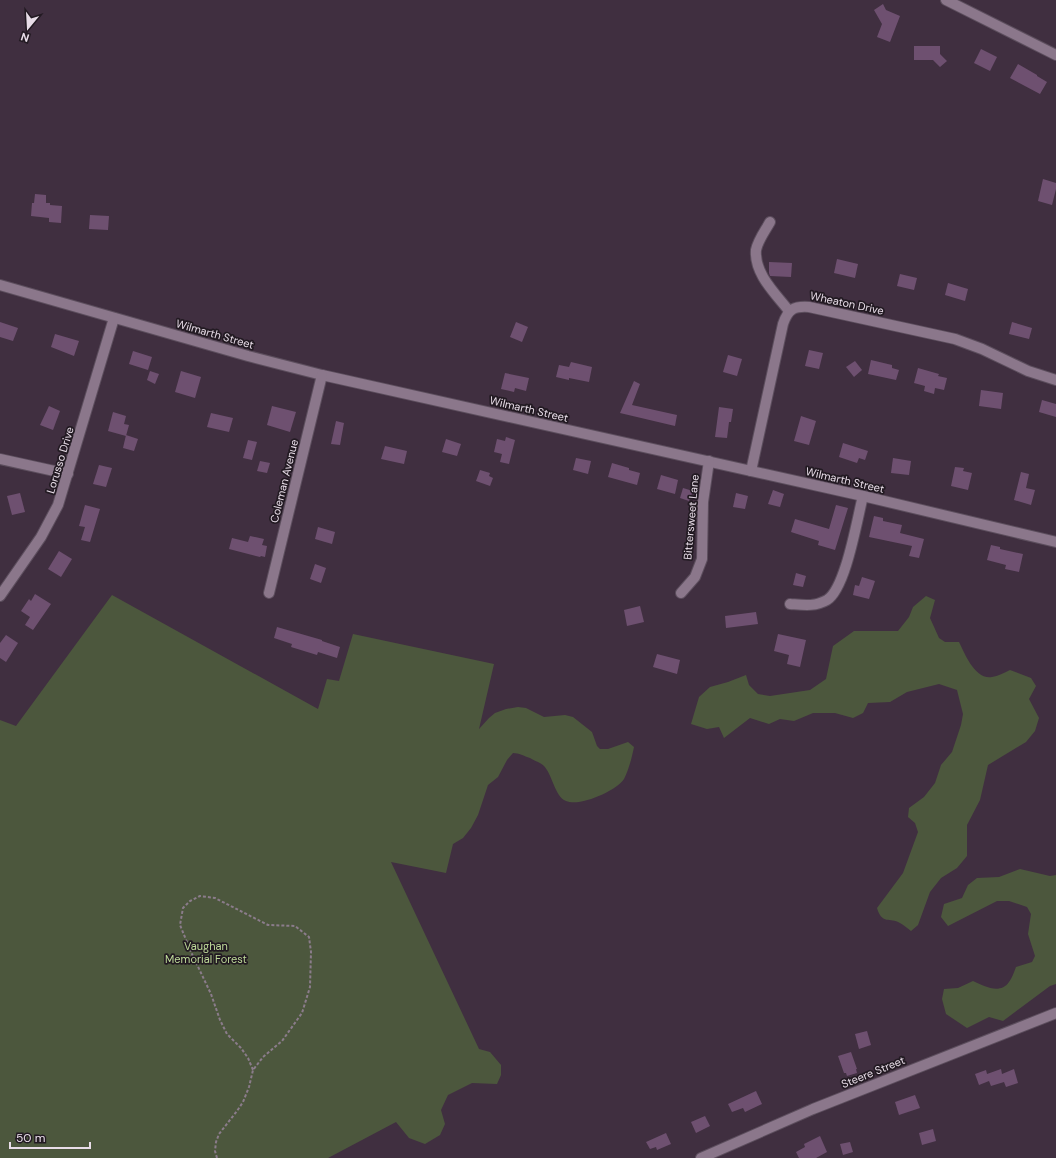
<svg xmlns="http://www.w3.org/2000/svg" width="1056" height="1158" font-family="'DM Sans',sans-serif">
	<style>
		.green { fill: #4c573d }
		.building { fill: #6e5070 }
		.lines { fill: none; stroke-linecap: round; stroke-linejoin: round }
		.minor-casing { stroke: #5c4e5d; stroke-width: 12 }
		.path { stroke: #8b7c8b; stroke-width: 2; stroke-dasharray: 3 2; stroke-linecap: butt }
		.minor { stroke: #8b778b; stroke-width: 10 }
		.labels { text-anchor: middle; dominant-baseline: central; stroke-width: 3.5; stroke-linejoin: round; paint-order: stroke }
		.street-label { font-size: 11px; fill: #e8dde8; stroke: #221a22 }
		.park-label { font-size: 11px; fill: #beda99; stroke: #221a22 }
	</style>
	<rect width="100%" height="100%" fill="#402f40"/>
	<g class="green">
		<path d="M112,595L318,709L327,679L339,681L353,634L494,664L479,729L489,718L495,713L506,709L518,707L526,708L544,717L565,715L573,717L592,732L597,746L600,749H608L628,742L634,747C632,757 629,769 624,779C616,791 580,807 566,801C555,797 552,774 544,766C540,762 534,761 530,758C524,756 519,753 513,753L507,760L498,777L488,785L478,815L471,828L463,838L453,844L446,873L391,862L479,1049L490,1052L501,1065V1075L497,1084L472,1083L448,1095L441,1110L445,1124L440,1135L425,1144L409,1138L396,1122L328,1158H0V720L16,726Z"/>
		<path d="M926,596L935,600L930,618L939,638L945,642H959C965,654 975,680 992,677C998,676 1004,673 1010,670L1031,678L1036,686L1029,699L1039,718L1035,731L1026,742L988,765L980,800L967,825V856L957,868L941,878L930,892L918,925L911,931C907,928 904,925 900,923C890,917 882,925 877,908L903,873L918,832L915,823L908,817L909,808L924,797L935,783L941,765L952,752L961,725L963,714L957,690L939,684L907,692L890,702L868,703L863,713L853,718L835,713H813L794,721L780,719L769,724L750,718L724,738L719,727L707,729L691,724L699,697L710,687L728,682L746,675L749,685L758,694L770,696L810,690L826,679L833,646L854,631H898L909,617L913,607Z"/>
		<path d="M1020,869L1050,876L1056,875V984L1050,986L1003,1021L989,1017L967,1028L946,1014L942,999L944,989L958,988L973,981C984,986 1000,995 1009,982C1012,978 1014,972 1016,967L1032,962L1035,956L1028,934L1031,914L1027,907L1009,901H997L948,926L941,917L944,904L962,898L968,885L977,878L999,877Z"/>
	</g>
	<g class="building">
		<path d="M883,4L886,10L900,16L890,42L877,37L882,24L874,10Z"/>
		<path d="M914,46H940V54L947,61L940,67L933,60H914Z"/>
		<path d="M981,49L997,57L990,71L974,63Z"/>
		<path d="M1018,64L1037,75V76L1047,82L1040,94L1010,78Z"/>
		<path d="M1043,179L1056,183V189L1052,205L1038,201Z"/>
		<path d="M35,194L46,195V203H50V205L62,206L61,223L49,222V218L31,216L32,203H34Z"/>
		<path d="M90,215L109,216L108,230L89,229Z"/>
		<path d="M837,259L858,264L855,278L834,273Z"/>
		<path d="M769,262L792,263L791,277L770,276L769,273Z"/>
		<path d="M900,274L917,278L914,290L897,286Z"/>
		<path d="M948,283L968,289L965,301L945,295Z"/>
		<path d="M0,322L18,328L13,341L0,337Z"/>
		<path d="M516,322L528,327L522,342L510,337Z"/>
		<path d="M1012,322L1032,328L1029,339L1009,334Z"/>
		<path d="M55,334L79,341L74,356L51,347Z"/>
		<path d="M809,350L823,353L819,369L805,366Z"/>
		<path d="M133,351L152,357L148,370L129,364Z"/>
		<path d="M728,355L742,359L737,376L723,372Z"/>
		<path d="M871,360L892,365V368L899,370L896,380L868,374Z"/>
		<path d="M855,361L862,370L854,377L846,367Z"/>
		<path d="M571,362L592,367L589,382L569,378V380L556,377L559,365L569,367Z"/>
		<path d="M918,368L939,374L938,376L947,378L944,390L935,388L934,394L924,391L925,386L914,383Z"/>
		<path d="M150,371L159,374L155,384L147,380Z"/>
		<path d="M181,371L201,377L195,398L175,392Z"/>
		<path d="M505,373L529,378L526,391L515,388L514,392L501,389Z"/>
		<path d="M634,381L640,384L632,405L677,415L675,426L620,413Z"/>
		<path d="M981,390L1003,393L1001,409L979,406Z"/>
		<path d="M1042,400L1056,404V417L1039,412Z"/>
		<path d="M49,406L60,411L53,430L40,425Z"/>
		<path d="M272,406L296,412L290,432L267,425Z"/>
		<path d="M719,407L733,409L731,422H729L727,438L715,437Z"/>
		<path d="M113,412L126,416L124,424L129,425L126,436L108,431Z"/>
		<path d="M211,413L233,418L229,432L207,427Z"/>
		<path d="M801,416L816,421L809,445L794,441Z"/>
		<path d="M336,421L344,423L340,445L331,444Z"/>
		<path d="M126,435L138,439L134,451L123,448Z"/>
		<path d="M506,437L515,440L509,464L500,462L502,454L494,452L497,439L505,441Z"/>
		<path d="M446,439L461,444L457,456L442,452Z"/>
		<path d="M248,440L257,442L252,460L243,458Z"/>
		<path d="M843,443L868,451L865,460L859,458L857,463L839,457Z"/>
		<path d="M385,446L407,451L404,464L381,459Z"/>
		<path d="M576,458L591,461L588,474L573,470Z"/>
		<path d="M893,458L911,461L909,475L891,473Z"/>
		<path d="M260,461L270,463L267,473L257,471Z"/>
		<path d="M612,463L629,468V470L640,473L637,485L608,477Z"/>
		<path d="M99,465L112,468L106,487L93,484Z"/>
		<path d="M955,467L964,468L963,471L972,473L968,490L951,486Z"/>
		<path d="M480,470L490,473L489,476L493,478L490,486L476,481Z"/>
		<path d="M1021,472L1029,474L1026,488L1035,490L1031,505L1014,500Z"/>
		<path d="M661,475L678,480L675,494L657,489Z"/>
		<path d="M683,488L693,491L689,501L680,498Z"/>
		<path d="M773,490L784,494L780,507L768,504Z"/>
		<path d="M20,493L25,512L12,515L7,496Z"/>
		<path d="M736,493L748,496L745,509L733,507Z"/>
		<path d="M85,505L100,509L90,542L81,540L85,527L79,526Z"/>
		<path d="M836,505L848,508L835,550L818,545L819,541L791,532L795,519L829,529Z"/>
		<path d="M874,516L883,518V521L902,525L900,533L924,539L919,558L909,556L912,546L869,537Z"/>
		<path d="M318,527L335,532L332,544L315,539Z"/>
		<path d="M250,536L264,539L262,545L267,546L265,557L261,556L260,557L229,549L232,538L248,542Z"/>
		<path d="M991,545L1000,547V549L1023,554L1019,572L1005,569L1006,565L987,560Z"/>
		<path d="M59,551L72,559L61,577L48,569Z"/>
		<path d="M315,564L326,568L321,583L310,579Z"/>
		<path d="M796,573L806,576L803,587L793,585Z"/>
		<path d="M862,577L875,581L869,599L853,595L855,585L859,586Z"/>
		<path d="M35,594L51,604L33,630L25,625L30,617L21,611L29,599L31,601Z"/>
		<path d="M640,606L644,622L627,626L624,610Z"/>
		<path d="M756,612L758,624L726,628L725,616Z"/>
		<path d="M277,627L322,640V641L340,647L337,658L318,652L317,655L291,647L292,644L274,638Z"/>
		<path d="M778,634L806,640L800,667L787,664L789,655L774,651Z"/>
		<path d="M6,635L18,643L6,662L0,658V643Z"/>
		<path d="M657,654L680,660L677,674L653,667Z"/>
		<path d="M867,1031L871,1045L859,1049L855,1034Z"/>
		<path d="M851,1052L857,1069H856L857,1073L847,1076L846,1073H844L838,1056Z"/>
		<path d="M1001,1069L1002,1074L1014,1069L1018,1083L1006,1087L1004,1082L991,1086L989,1081L979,1085L975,1074L986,1070L987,1074Z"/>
		<path d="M756,1091L762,1104L745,1112L743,1108L732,1112L728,1104Z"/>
		<path d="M915,1095L920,1108L899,1115L895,1102Z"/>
		<path d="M705,1116L710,1126L696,1133L691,1122Z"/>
		<path d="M933,1129L936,1141L922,1145L919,1133Z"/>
		<path d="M666,1133L671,1144L657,1150L656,1147L650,1149L646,1142Z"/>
		<path d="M820,1136L827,1152L816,1158H799L796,1152L805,1147L804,1144Z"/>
		<path d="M850,1142L853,1152L843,1155L840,1144Z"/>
	</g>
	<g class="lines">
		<defs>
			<g id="minor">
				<path d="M946,0L1056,55"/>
				<path d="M770,222C765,231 758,240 756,250C754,274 776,294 789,311"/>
				<path d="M0,285L248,356L322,375L863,496L1056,542"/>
				<path d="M0,459L68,474"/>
				<path d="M751,471L783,324C788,309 794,306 809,307L955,339L982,349L1028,371L1056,380"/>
				<path d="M269,593L322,375"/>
				<path d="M681,593L695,577L702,559L703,502L709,461"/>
				<path d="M0,596L41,537L58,505L114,318"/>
				<path d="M790,604C803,605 815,607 827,600C846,588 857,519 863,496"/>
				<path d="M701,1158L813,1109L1056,1013"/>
			</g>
		</defs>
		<use href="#minor" class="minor-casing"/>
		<path class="path" d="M217,1158L215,1151L216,1142L219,1134L237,1111L243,1102L249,1087L253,1070L263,1057L282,1041L302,1013L310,987L311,952L309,937L295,926L268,925L215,898L200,896L190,901L183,908L180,925L191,952L211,994L220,1020L227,1034L241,1048L248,1058L253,1070"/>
		<use href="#minor" class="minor"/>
	</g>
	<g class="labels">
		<g class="street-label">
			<text transform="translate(847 303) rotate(12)">Wheaton Drive</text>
			<text transform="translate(215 334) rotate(16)">Wilmarth Street</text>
			<text transform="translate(529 409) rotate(13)">Wilmarth Street</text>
			<text transform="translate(60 460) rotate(-73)">Lorusso Drive</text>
			<text transform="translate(845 480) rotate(13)">Wilmarth Street</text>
			<text transform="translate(284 481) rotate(-76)">Coleman Avenue</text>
			<text transform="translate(691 517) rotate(-85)">Bittersweet Lane</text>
			<text transform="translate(873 1072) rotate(-22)">Steere Street</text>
		</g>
		<g class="park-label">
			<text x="206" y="946">Vaughan<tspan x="206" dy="13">Memorial Forest</tspan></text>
		</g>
	</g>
	<g transform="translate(28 28) rotate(198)" stroke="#221a22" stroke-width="3" paint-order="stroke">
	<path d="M0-3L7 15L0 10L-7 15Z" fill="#e8dde8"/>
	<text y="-6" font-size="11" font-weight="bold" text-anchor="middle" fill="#e8dde8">N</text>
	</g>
	<path d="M10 1142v6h80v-6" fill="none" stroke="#e8dde8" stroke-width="2"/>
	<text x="16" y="1142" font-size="12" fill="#e8dde8" stroke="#221a22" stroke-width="3" paint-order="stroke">50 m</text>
</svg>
